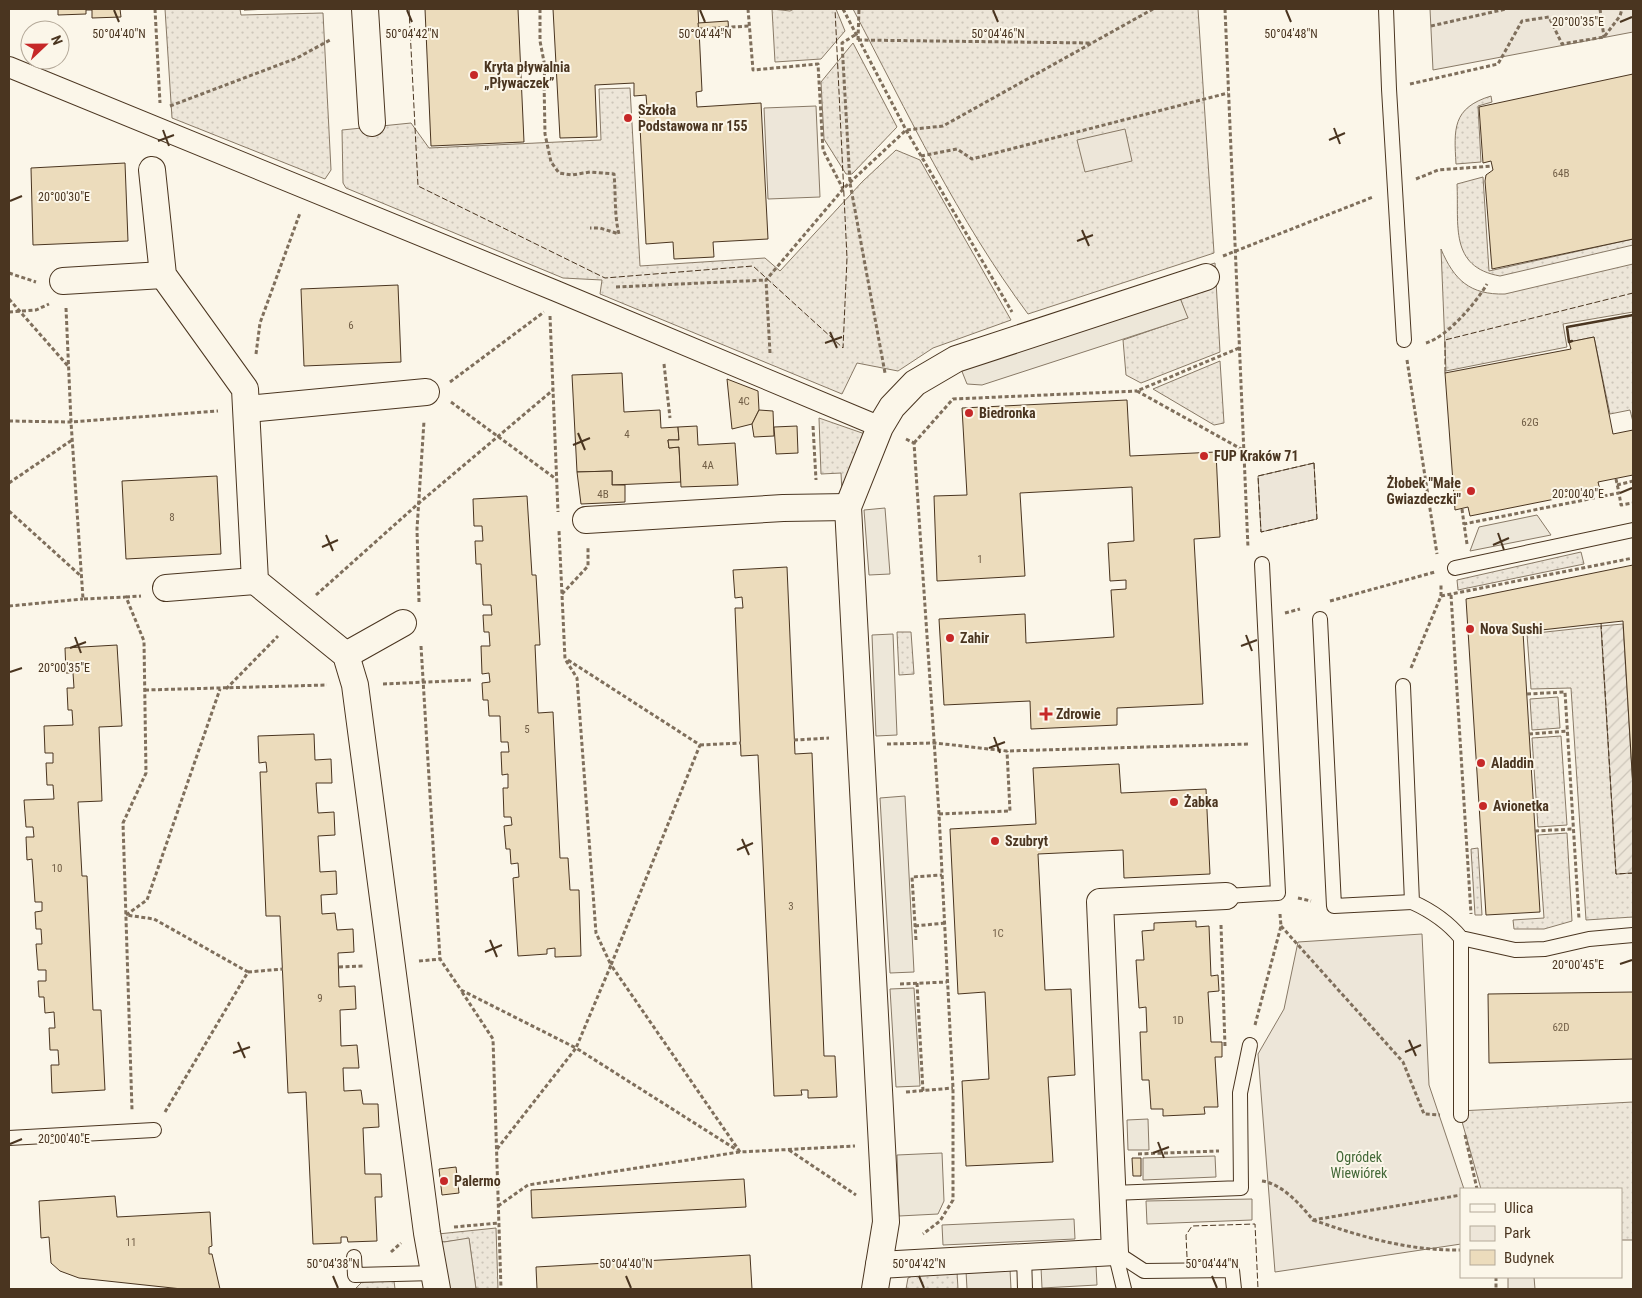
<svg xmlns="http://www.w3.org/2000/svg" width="1642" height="1298" font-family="'Roboto Condensed',sans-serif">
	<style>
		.grass { fill: url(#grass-dots); stroke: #887966 }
		.park { fill: #ede6d9; stroke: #887966 }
		.garden { fill: url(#garden-furrows); stroke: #887966 }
		.parking { fill: #ede7d9; stroke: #887966 }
		.building { fill: #ecdcbc; stroke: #4a3520 }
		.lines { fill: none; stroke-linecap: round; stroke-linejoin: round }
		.service-casing { stroke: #4a3520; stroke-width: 16 }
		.pedestrian-casing { stroke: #4a3520; stroke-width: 22 }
		.minor-casing { stroke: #4a3520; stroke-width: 28 }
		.path { stroke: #7f6f5c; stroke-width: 3; stroke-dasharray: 4 2.5; stroke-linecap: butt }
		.service { stroke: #fbf6e9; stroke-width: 14 }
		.pedestrian { stroke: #fbf6e9; stroke-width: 20 }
		.minor { stroke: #fbf6e9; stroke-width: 26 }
		.fence { stroke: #4a3520; stroke-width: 1; stroke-dasharray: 6 2.5; stroke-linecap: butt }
		.wall { stroke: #4a3520; stroke-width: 2.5 }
		.ticks { fill: none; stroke: #4a3520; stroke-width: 2 }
		.poi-dot { fill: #c62828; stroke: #fbf6e9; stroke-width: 2 }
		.labels { text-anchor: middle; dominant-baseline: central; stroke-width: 4; stroke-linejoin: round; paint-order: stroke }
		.number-label { font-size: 11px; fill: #725f47 }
		.poi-label { font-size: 14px; font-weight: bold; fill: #4a3520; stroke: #fbf6e9; text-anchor: start }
		.park-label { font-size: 14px; fill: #436837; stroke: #fbf6e9 }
		.ticks-label { font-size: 12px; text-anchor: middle; fill: #4a3520; stroke: #fbf6e9; stroke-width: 4; stroke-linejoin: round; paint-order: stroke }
	</style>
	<defs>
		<pattern id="grass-dots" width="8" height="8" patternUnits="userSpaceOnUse" patternTransform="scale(1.25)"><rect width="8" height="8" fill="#ede6d9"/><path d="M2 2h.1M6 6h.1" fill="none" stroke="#cdc6ba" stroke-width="1.8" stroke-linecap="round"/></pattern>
		<pattern id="garden-furrows" width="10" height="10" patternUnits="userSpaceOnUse" patternTransform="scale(1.25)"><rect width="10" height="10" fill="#ede6d9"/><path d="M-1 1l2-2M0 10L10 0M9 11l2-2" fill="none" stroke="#cdc6ba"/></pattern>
	</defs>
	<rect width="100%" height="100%" fill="#fbf6e9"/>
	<g class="grass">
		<path d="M165,9H240L241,15L323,13L331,170L325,179L172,118Z"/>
		<path d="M772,9L790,11L794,9H836L845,31L821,59L775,62Z"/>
		<path d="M853,9H1198L1214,253L1028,314C958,220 907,112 853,9Z"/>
		<path d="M853,43L897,127L852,174H846L824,139L821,82Z"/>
		<path d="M630,88L640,266L765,258L780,271L862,182L896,150L920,160L1011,320L933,348L898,371L857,363L842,394L600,294L602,280L563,278L346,188L343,183L342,130L411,123L429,148L601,140L599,89Z"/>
		<path d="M1491,96L1492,102L1478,106L1481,162L1456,164C1454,129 1452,108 1491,96Z"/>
		<path d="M1483,177L1489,271L1633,239V245L1500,276C1449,267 1459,225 1457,184Z"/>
		<path d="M1441,249C1454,280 1470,295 1505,294L1633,264V312L1563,324L1567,347L1446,371Z"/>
		<path d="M1215,263L1220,352L1141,383L1126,375L1123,340L1187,318L1180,298L1205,266Z"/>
		<path d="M1633,315V422L1630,410L1610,414L1594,337L1569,342L1567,327Z"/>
		<path d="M1220,361L1224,423L1214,425L1153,389Z"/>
		<path d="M819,418L865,434L842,493L841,473L821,474Z"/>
		<path d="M1581,552L1584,564L1458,590L1457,580Z"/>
		<path d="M1601,626L1616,874L1633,873V917L1586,920L1571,688L1531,689L1527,634Z"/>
		<path d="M897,632H911L914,674L899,675Z"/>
		<path d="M1558,697L1560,728L1532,730L1530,699Z"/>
		<path d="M1561,736L1567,825L1538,827L1532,738Z"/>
		<path d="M1567,833L1572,921L1544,929H1514L1513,920L1544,918L1538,835Z"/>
		<path d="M1478,848L1482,915H1475L1471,849Z"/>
		<path d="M1633,1102V1240H1621V1189H1481L1459,1111Z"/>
		<path d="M496,1228L498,1289H476L469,1239L443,1242L438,1240V1234Z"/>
		<path d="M957,1272L958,1289H906L908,1278L917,1274Z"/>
		<path d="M394,1281L395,1289H355L362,1282Z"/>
	</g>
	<g class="park">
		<path d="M1430,9H1633V32L1433,70Z"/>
		<path d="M816,106L820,197L768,199L764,108Z"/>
		<path d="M1125,129L1132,161L1085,172L1077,140Z"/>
		<path d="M1314,463L1317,519L1261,532L1258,476Z"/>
		<path d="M1422,934L1429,1085L1464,1189H1461V1244L1275,1272L1258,1054L1284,1009L1298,942Z"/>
		<path d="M1508,1277H1534L1535,1289H1508Z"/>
	</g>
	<path class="garden" d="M1623,624L1633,788V873L1616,874L1601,626Z"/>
	<g class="parking">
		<path d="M1180,298L1188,318L982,385L967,384L961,369Z"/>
		<path d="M885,508L890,574L869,575L864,510Z"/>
		<path d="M1537,515L1551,535L1470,551L1479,527Z"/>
		<path d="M893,634L897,735L876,736L872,635Z"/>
		<path d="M905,796L914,972L890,973L880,798Z"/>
		<path d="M914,988L920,1086L896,1087L890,989Z"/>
		<path d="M1148,1119L1149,1150H1128L1127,1120Z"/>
		<path d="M942,1153L944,1201L938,1214L899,1216L897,1155Z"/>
		<path d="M1215,1156L1216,1177L1143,1180V1158Z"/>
		<path d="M1252,1199V1220L1147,1224L1146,1201Z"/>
		<path d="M1074,1219L1075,1239L943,1245L942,1225Z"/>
		<path d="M469,1238L476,1289H449L438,1240L444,1242Z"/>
		<path d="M1096,1265L1097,1285L1042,1288L1041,1267Z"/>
		<path d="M1010,1269L1011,1289H967L966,1271Z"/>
	</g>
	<g class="building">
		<path d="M58,9H120L121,17L92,18V10H86V14L58,15Z"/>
		<path d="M244,9H272L244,10Z"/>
		<path d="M425,9H518L524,142L431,146Z"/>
		<path d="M553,9H698L702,91L696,92L697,107L761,103L768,239L713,242L714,257L674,259L673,242L646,244L639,107H647L646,95L634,96V83L595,85L597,137L560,138Z"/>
		<path d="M728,21L729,33L699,35L698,23Z"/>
		<path d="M1633,74V239L1492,269L1485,181L1486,175L1493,170L1491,161L1483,163L1479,107Z"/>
		<path d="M125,163L128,241L33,245L31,168Z"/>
		<path d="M398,285L401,362L304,366L301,289Z"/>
		<path d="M1594,337L1613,434L1633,430V475L1598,482L1600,490L1470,516L1468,507L1455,510L1445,373L1571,349L1569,342Z"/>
		<path d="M622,373L624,412L660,410L661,428L678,427L679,440H668L669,448L679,447L681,482L612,485V471L577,472L572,375Z"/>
		<path d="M727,379L758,391L759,410L752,424L732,429Z"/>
		<path d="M1127,400L1130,456L1216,452L1220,537L1194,539L1203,704L1117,708V725L1031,729L1030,701L944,705L939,619L1025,614L1026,643L1114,637L1111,590L1126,589V580L1110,581L1108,543L1134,541L1132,487L1020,493L1025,576L937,581L934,496L967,495L962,408Z"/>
		<path d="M759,410L773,411L774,436L754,437L752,424Z"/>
		<path d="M697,426L698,445L735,443L738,485L681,487L679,447L669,448L668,440H679L678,427Z"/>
		<path d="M797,426L798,453L776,454L774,427Z"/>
		<path d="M612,471V485H625V502L581,504L577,472Z"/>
		<path d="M217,476L221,554L126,559L122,481Z"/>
		<path d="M527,496L532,575H536L540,645H535L538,713L553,712L560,858H568L570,890H579L581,956L555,957V948L547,949V954L518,956L513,878L519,877L518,863L511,864L510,849H506L504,826L512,825L511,817H504L503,788H508V774L502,775L501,752H509L508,742H501L500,716H489L488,700H483L482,683L490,682L489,673L482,674L481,646H490L489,632H484L483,615H492L491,605H483L481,564H476L475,541H483L482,526H474L473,499Z"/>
		<path d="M1633,565V788L1623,621L1523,632L1540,912L1486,915L1466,599Z"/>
		<path d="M787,567L795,754L812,753L824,1056H835L837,1097L808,1098V1090H801L802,1095L774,1096L758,755L741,756L735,608H743L742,597L735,598L733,570Z"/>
		<path d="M117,645L122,726L99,727L102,801L78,802L82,876H87L93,1010H101L105,1090L52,1093L51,1065H59L58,1050H50L49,1028H55L54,1012L45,1013L44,997H39L38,981H46V970H38L36,944H42L41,929H36L35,912L42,911V902H35L32,859L27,860L26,837H34L33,827H26L24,800L54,799L53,785H47L46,763H53V753H45L44,726L73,725L72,710H68L67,688H74L73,673H66L65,648Z"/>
		<path d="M314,734L315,760L331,759L332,783H316L318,813L334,812L335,835L318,836L320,872L336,871L337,894L321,895L322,914L335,913L337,930L353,929L354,952L338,953L339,987L355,986L356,1009L340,1010L341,1046L357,1045L358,1056L359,1068H343L344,1091L361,1090L363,1104H378L379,1127L363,1128L365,1174H381L382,1197H375L377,1241L348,1242L347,1237H341V1243L313,1244L306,1092L288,1093L280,916H266L260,772H267L266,762L259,763L258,736Z"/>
		<path d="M1119,764L1121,793L1206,789L1210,874L1124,878L1123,850L1038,854L1045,990L1071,989L1075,1075L1048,1077L1053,1162L966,1166L962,1081L989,1079L985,992L958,994L950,829L1036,824L1033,768Z"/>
		<path d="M1196,921V927L1209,926L1211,976L1218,975L1219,991L1208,992L1211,1042H1222V1057H1215L1218,1107H1204L1205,1114L1163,1116V1109H1151L1149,1080H1142L1140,1032H1147L1146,1007L1139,1008L1136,960H1144L1142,931L1154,930V923Z"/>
		<path d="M1633,992V1059L1489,1063L1488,994Z"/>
		<path d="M1132,1158H1141V1176H1133Z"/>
		<path d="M456,1167L459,1193L442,1195L439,1169Z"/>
		<path d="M744,1179L746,1207L532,1218L531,1190Z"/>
		<path d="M115,1196L117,1217L210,1212L212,1246L209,1247V1254H212L220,1289H182L79,1278L60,1271L51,1263L49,1237L41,1238L39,1201Z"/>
		<path d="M750,1255L752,1289H537L536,1267Z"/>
	</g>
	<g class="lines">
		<defs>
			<g id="service">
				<path d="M1386,9L1389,89L1404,340"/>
				<path d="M1455,568L1633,530"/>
				<path d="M1320,619L1334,906L1412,902"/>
				<path d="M1403,686L1412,902C1432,911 1447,921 1461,938L1515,950L1545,949L1589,939L1633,935"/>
				<path d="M1226,896L1278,893L1262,564"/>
				<path d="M1461,938V1115"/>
				<path d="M9,1138L154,1130"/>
				<path d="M1112,1193L1241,1188L1240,1093L1250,1045"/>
				<path d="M1115,1252L1144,1271L1232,1270L1234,1289"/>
				<path d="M1115,1252L1124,1289"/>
				<path d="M1024,1256L1025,1289"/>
				<path d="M354,1257L355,1275L435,1273"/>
			</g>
			<path id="pedestrian" d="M9,67L556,291L871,423"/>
			<g id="minor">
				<path d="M365,9L372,123"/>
				<path d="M152,170L163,275L245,389L255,581L346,655L355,685L427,1233L437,1289"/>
				<path d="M63,281L163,275"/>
				<path d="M247,409L426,392"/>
				<path d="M586,520L783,508L848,507"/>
				<path d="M166,588L255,581"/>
				<path d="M346,655L403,623"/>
				<path d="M879,1265L1115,1252L1100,902L1226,896"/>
				<path d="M875,1289L886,1222L848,507L880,427L892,407L915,383L956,359L1206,277"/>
			</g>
		</defs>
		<use href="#service" class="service-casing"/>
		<use href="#pedestrian" class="pedestrian-casing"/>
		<use href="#minor" class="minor-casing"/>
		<g class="path">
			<path d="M155,9L160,103"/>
			<path d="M540,9V41L545,67L544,80L545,134L551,162L559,173L572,175L590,172L614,174C616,195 614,214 619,234L600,228H590"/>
			<path d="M748,9L753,70L818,64L823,150L843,189"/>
			<path d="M843,9L906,130L1012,312"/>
			<path d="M1225,9L1248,548"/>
			<path d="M1600,9L1604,37"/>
			<path d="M1431,26L1506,9"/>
			<path d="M699,29L749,26"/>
			<path d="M855,35L842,43L850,183L885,373"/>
			<path d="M858,40L1090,43"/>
			<path d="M858,40L859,9"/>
			<path d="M1410,84L1498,64L1522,21L1549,17L1562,44L1604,37L1620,16L1622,9"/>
			<path d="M170,106L297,58L330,40"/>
			<path d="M921,156L957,149L972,159L1228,93"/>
			<path d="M1416,179L1438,170L1492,166"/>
			<path d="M1223,256L1373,197"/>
			<path d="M9,273L36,282"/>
			<path d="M616,287L766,280"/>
			<path d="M9,299L68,366"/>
			<path d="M66,308L71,422L83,599L126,597L144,641L146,773L123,823L132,1110"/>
			<path d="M9,312L36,310L49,304"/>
			<path d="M550,316L558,512"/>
			<path d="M1426,343C1447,337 1476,303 1487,284"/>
			<path d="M1239,348L1137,391L1243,450"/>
			<path d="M770,353L766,280L844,188L906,130L943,126L1153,9"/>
			<path d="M256,354L260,323L300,213"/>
			<path d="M1407,360L1437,554"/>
			<path d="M664,364L670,418"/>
			<path d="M450,382L544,312"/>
			<path d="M451,402L556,479"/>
			<path d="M9,421L71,422L218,411"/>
			<path d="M813,426L816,480"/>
			<path d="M906,439L914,443L939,814L953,1088V1200L940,1221L923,1234"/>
			<path d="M914,443L953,399L1137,391"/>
			<path d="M1616,479L1619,493"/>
			<path d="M9,483L72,440"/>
			<path d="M1617,485L1633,481"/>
			<path d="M1462,509L1464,524"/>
			<path d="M9,511L82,577"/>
			<path d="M1467,544L1464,524L1619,493L1621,505L1633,503"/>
			<path d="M562,594L588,566V548"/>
			<path d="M316,595L419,503L553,390"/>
			<path d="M1451,595L1471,914"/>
			<path d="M1441,596L1633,558"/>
			<path d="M126,597L141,596"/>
			<path d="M1330,601L1435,572"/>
			<path d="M419,602L417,529L424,421"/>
			<path d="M9,606L83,599"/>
			<path d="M1285,613L1300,609"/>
			<path d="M421,646L440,959"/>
			<path d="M568,660L700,745L611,965L740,1152L855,1146"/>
			<path d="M1411,668L1441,596V585"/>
			<path d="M383,684L471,680"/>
			<path d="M226,689L278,636"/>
			<path d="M145,690L327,685"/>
			<path d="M1527,694L1565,692L1579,919"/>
			<path d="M1529,734L1568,731"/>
			<path d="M794,740L829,738"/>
			<path d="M887,744L935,743L1007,751L1250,744"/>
			<path d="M700,745L741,743"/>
			<path d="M939,814L1010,811L1007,751"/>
			<path d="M1535,831L1573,829"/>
			<path d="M1298,898L1311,901"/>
			<path d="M1221,925L1225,1046"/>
			<path d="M915,926L945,923"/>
			<path d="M1281,926L1403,1062L1424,1114L1440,1115"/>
			<path d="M916,940L912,877L942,875"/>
			<path d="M419,961L440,959L461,990L576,1048L611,965L596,933L577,678L565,659L559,531"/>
			<path d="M339,967L363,966"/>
			<path d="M248,972L283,969"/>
			<path d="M917,983L923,1091"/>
			<path d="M900,984L947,982"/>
			<path d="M462,992L493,1039L501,1289"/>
			<path d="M1255,1025L1281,926L1280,914"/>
			<path d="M906,1092L953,1088"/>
			<path d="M165,1112L248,972L154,919L126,915L147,900L220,689"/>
			<path d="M1465,1135L1477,1189"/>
			<path d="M497,1149L576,1048L737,1150"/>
			<path d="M789,1150L856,1195"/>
			<path d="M1138,1154L1219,1151"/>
			<path d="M1262,1181C1282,1184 1300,1204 1313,1220L1461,1195"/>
			<path d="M498,1206L528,1185L739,1152"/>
			<path d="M1313,1220C1362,1237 1409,1251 1461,1250"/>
			<path d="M454,1227L499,1223"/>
			<path d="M391,1252L401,1243"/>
			<path d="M1496,1277V1289"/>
		</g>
		<use href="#service" class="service"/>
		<use href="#pedestrian" class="pedestrian"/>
		<use href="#minor" class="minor"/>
		<g class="fence">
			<path d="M409,9L418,186L605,278L753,266L843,348L847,258L835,9"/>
			<path d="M1445,373V340L1633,293"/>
			<path d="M1314,463L1317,519L1261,532L1258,476Z"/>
			<path d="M1601,623L1616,874L1633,873"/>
			<path d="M1187,1257L1186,1235L1192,1226L1255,1224L1258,1289"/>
		</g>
		<path class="wall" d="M1572,341L1569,342L1567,327L1633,315"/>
	</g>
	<path class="ticks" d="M114,10L119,22M407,10L412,22M700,10L705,22M993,10L998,22M1286,10L1291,22M1620,22L1632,17M1334,128L1340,144M163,130L169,146M1329,140L1345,133M158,141L174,135M10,201L22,196M1082,230L1089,246M1077,241L1093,235M830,332L837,348M825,343L842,337M578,433L585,450M573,445L590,438M1620,493L1632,488M1498,533L1504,550M326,535L333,551M1493,545L1509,538M322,547L338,540M1246,635L1252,651M75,637L81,653M1241,646L1257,640M70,648L86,642M10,672L22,668M994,737L1000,753M989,748L1005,742M742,839L749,855M737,850L753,843M490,940L497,957M485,952L502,945M1620,964L1632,960M1409,1040L1416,1056M238,1042L245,1058M1405,1052L1421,1045M233,1053L250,1047M1158,1142L1164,1158M10,1144L22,1139M1153,1153L1169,1147M333,1276L338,1288M626,1276L631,1288M919,1276L924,1288M1212,1276L1217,1288"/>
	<g class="poi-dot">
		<circle cx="474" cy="75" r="5"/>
		<circle cx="628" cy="118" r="5"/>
		<circle cx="969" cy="413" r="5"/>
		<circle cx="1204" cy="456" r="5"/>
		<circle cx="1471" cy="491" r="5"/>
		<circle cx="1470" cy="629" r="5"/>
		<circle cx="950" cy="638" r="5"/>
		<path d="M1043.5 706.5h5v5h5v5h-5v5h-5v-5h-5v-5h5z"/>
		<circle cx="1481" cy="763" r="5"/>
		<circle cx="1174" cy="802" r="5"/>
		<circle cx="1483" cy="806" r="5"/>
		<circle cx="995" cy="841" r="5"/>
		<circle cx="444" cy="1181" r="5"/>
	</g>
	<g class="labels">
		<g class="number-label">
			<text x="1561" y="173">64B</text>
			<text x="351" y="325">6</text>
			<text x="744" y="401">4C</text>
			<text x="1530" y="422">62G</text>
			<text x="627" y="434">4</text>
			<text x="708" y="465">4A</text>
			<text x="603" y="494">4B</text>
			<text x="172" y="517">8</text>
			<text x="980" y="559">1</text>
			<text x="527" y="729">5</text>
			<text x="57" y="868">10</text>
			<text x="791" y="906">3</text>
			<text x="998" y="933">1C</text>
			<text x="320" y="998">9</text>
			<text x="1178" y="1020">1D</text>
			<text x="1561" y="1027">62D</text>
			<text x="131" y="1242">11</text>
		</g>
		<g class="poi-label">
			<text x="484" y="67">Kryta pływalnia<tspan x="484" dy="16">„Pływaczek”</tspan></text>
			<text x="638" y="110">Szkoła<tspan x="638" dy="16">Podstawowa nr 155</tspan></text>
			<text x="979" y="413">Biedronka</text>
			<text x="1214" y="456">FUP Kraków 71</text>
			<text x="1461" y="483" text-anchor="end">Żłobek "Małe<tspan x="1461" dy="16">Gwiazdeczki"</tspan></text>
			<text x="1480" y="629">Nova Sushi</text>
			<text x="960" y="638">Zahir</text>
			<text x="1056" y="714">Zdrowie</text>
			<text x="1491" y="763">Aladdin</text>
			<text x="1184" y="802">Żabka</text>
			<text x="1493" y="806">Avionetka</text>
			<text x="1005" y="841">Szubryt</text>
			<text x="454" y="1181">Palermo</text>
		</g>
		<g class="park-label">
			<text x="1359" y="1157">Ogródek<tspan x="1359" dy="16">Wiewiórek</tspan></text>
		</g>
	</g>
	<g class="ticks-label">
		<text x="1578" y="26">20°00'35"E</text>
		<text x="119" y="38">50°04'40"N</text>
		<text x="412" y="38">50°04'42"N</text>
		<text x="705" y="38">50°04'44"N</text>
		<text x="998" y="38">50°04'46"N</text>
		<text x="1291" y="38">50°04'48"N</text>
		<text x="64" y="201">20°00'30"E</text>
		<text x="1578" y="498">20°00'40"E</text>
		<text x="64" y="672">20°00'35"E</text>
		<text x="1578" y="969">20°00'45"E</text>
		<text x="64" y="1143">20°00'40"E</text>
		<text x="333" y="1268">50°04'38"N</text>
		<text x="626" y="1268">50°04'40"N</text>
		<text x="919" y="1268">50°04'42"N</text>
		<text x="1212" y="1268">50°04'44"N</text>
	</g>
	<rect width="1642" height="1298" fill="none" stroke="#4a3520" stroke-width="20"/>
	<rect x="1460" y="1188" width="162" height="90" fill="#fbf6e9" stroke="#b4a999"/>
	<rect x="1470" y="1204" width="25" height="8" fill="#fbf6e9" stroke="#b4a999"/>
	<text x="1504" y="1213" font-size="15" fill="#4a3520">Ulica</text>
	<rect x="1470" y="1226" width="25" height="15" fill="#ede6d9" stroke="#b4a999"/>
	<text x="1504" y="1238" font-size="15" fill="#4a3520">Park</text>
	<rect x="1470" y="1250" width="25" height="15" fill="#ecdcbc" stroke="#b4a999"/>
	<text x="1504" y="1263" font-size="15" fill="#4a3520">Budynek</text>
	<g transform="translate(45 45) rotate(68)"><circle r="24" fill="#fbf6e9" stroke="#b4a999"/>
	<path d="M0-4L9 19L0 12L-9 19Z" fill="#c62828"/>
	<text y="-8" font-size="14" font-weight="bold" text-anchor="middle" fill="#4a3520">N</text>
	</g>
</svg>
